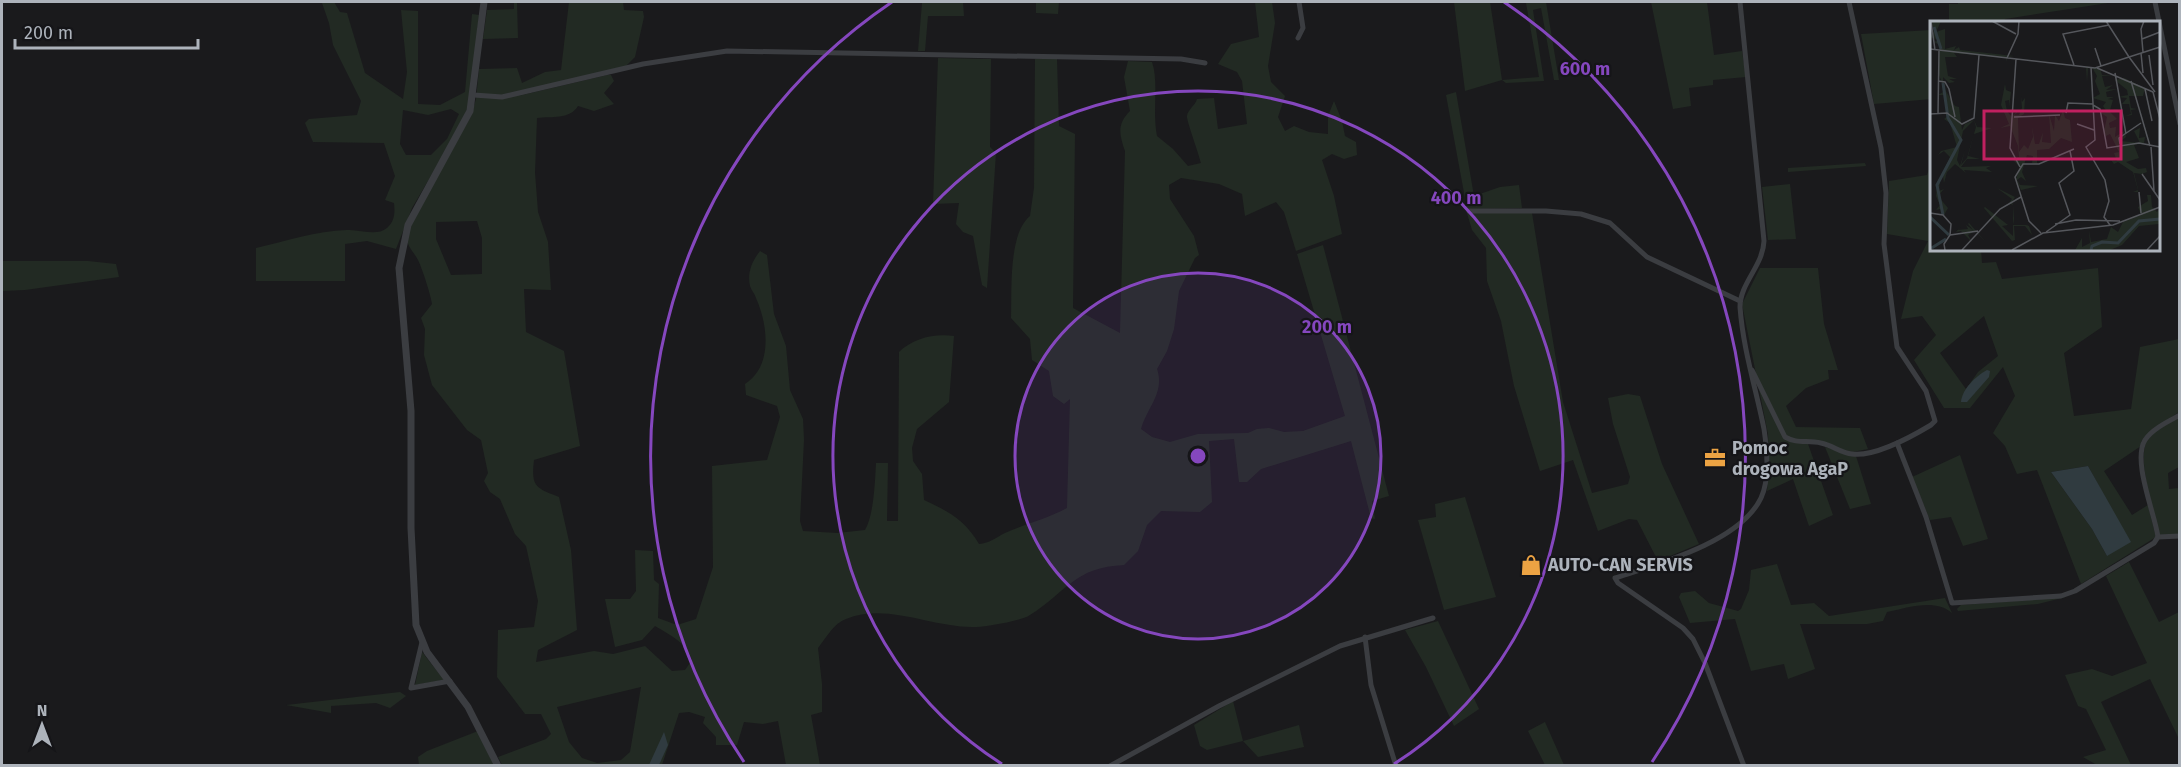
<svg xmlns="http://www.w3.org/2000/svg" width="2181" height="767" font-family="'Fira Sans',sans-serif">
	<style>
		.green { fill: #222a23; fill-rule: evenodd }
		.water { fill: #303b40 }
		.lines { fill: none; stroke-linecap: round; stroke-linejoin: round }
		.minor { stroke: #3b3d41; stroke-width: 5 }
		.tertiary { stroke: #3b3d41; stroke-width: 7 }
		.ring { fill: none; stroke: #8547be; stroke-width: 3 }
		.labels { text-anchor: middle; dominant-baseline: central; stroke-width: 4.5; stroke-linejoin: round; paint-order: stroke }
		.poi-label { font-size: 18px; font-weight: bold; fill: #adb3bb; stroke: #151518; text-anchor: start }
		.inset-river { fill: none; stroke: #303b40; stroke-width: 3 }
		.inset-road { fill: none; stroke: #55575c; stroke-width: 1.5 }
		.view { fill: #c12060; fill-opacity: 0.15; stroke: #c12060; stroke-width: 3 }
		.inset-edge { fill: none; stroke: #adb3bb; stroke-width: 3 }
		.centre { fill: #8547be; stroke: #151518; stroke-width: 3 }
		.ring-label { font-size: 18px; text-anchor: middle; font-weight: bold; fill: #8547be; stroke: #151518; stroke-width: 4.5; stroke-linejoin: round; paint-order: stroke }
	</style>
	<rect width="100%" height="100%" fill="#1a1a1c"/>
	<g class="green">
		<path d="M313,2H334L340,12L347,13L365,73L403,99L407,72L401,10L418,11V104L440,105L465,92L472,14L479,15L469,105L458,130L412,208L396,249L367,241L345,244V281H256V248C286,241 316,231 347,230C360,229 376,237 387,228C395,221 395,212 394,203L385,200L395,176L384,143L313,142L305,123L309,119L357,115L361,101L333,45L329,23L322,3ZM451,109L459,114L447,139L431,155H406L400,144L403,110L428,115Z"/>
		<path d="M514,2H517L518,38L483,39L487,10L514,9Z"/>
		<path d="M569,2H623L624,10L643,11L644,17L635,57L626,66L518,96L607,75H611L614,81L604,93L614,104L594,111L578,106C569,120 552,116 537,118L535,173L538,212L548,242L551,290L524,289L526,332L564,351L580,446L534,460C531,486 535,488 559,497L571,550L577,630L538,650L536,662L594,651L613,654L645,646L672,671L685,670L692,660C687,643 670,635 655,626L642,640L615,647L605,599H630L636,591L635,550L653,551L654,580L659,584L658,618L677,625L696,619L713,567L712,466L767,460L780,417L777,406L746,395L745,384C773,366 768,325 756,298C755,294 751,290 750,286C747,273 752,261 760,251L767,255L774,314L786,346L790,390L803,419L804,440L800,521L803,531L837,533L865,530C874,515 875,481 876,463H888L887,521H898L899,352C913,338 935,333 954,336L949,402L917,429L912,448L913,461L922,474L924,500C948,511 965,520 979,544C990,543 995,538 1005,533C1025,524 1047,519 1067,508L1070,399L1064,404L1053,396L1049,371L1032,360L1030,339L1011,318C1012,291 1008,234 1030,216L1034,188L1035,59H1057L1059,126L1075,134L1073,308L1120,333L1125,151C1119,134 1117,124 1130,111L1124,77L1128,61L1152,62C1159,82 1152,111 1157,136L1173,149L1188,166L1201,163C1199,154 1186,119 1187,116C1188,109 1195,106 1197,99L1214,98L1218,129L1247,124L1242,81L1237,72L1218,64L1231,44L1259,37L1255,2H1272L1275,23L1268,66L1271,82L1285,96L1278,117L1285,131L1294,126L1309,132L1328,134V116L1334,101L1342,121L1345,136L1356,142L1357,155L1344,159L1332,154L1322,160L1334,196L1342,234L1296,251L1284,212L1276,202L1245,216L1242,194L1219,184L1181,178L1169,185L1170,199L1194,236L1199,255L1195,258L1179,291L1174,329L1167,351L1157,369C1165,393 1147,407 1141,429L1152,437L1170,442L1198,434L1248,433L1257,429L1269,428L1284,432L1303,431L1345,416L1297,254L1323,245L1389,496L1372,501L1375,519L1371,518L1351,441L1261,469L1247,482H1239L1234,439L1209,441L1212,502L1200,512L1161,511L1147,525L1138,551L1124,565C1074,567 1067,592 1030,615C1021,621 988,626 977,627C934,629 888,602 846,619C834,623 826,638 818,648L822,684V712L811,715L820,765H786L778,721L763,724L744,722L737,745H716V737L703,723L705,717L689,712L679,713L662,765H502L498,757L546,739L551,734L541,714H525L497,677L498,630L534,627L538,601L526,546L515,534L500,499L490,492L484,481L488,473L481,440L467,430L432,385L424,355L425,329L421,318L432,304C431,295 422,268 418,260C415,254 408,247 407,240C406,220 459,139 471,116L476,99L479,69L517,68L522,83L545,72L561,70ZM477,221L482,238V274L451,275L436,239V222ZM641,687L630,752L621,760L597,763L582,758L569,742L557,707Z"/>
		<path d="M963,2L964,16H928L925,51H918L922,3Z"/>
		<path d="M1036,2H1059L1058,14L1036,13Z"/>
		<path d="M1454,2H1490L1502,80L1539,77L1526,3L1546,2L1559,80H1554L1541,8L1533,10L1544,81L1506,83L1502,80L1465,91Z"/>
		<path d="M1651,2H1707L1714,55L1742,51L1746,77L1713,80V85L1689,88L1691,106L1673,109Z"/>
		<path d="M1958,2H2108V3L2005,19L2004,22H1949V4H1958Z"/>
		<path d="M1932,30V99L1874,104L1861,34Z"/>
		<path d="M938,58L991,59L990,147L996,153L987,288L982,285L973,236L963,232L956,224L959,203L933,204Z"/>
		<path d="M1456,92L1474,196L1500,187L1519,185L1522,208L1467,209L1446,95Z"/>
		<path d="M1932,160V249H1981L1982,263L1996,262L2002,279L2098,268L2102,327L2064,353L2074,416L2131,409L2140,347L2179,339V412L2151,431L2141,442V446L2104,471L2132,515L2148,505L2156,537L2081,584L2037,470L2017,474L2005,446L1993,433L2015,396L2003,367L1970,408H1944L1914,360L1936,335L1922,316L1901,319L1913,271L1928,241L1887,234L1889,181L1927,175ZM1984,316L1998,356L1978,372L1966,389L1940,353ZM2088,466L2100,488L2107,556L2092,529L2051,472Z"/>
		<path d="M1865,163L1866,166L1788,172V168Z"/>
		<path d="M1790,184L1796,239L1768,240L1762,187Z"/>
		<path d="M1467,213H1532L1563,402L1592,493L1628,484L1630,477L1613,424L1608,398L1628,394L1640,396L1662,464L1699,544L1658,561L1637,520L1629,519L1598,531L1573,460L1540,471L1514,386L1501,321L1487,281L1486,248L1472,230Z"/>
		<path d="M2,261H88L116,264L119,277L25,290L2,291Z"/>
		<path d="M1760,268H1818L1824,324L1838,370H1828L1829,379L1806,388L1786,406L1796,427L1860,428L1868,449L1853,452L1807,441L1833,515L1809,526L1793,479L1767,491L1769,468L1768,434L1742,304Z"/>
		<path d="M2179,417V467L2168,473L2169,489L2179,488V534L2160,535C2154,513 2138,464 2146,443C2150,432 2170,423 2179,417Z"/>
		<path d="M1825,447L1856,456L1871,504L1850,509Z"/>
		<path d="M1960,455L1988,539L1963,546L1951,517L1930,520L1912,477Z"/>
		<path d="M1465,497L1496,597L1444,610L1418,520L1436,517L1435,504Z"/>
		<path d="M2129,562L2159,622L2179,612V739L2150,679L2101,702L2131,765H2097L2083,757L2106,750L2086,709L2078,706L2065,675L2092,669L2112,676L2147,663L2106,576Z"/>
		<path d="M1777,564L1791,605L1814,603L1829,616L1945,598L1952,613C1935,598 1907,608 1887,612L1883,621L1867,624H1800L1815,669L1788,679L1784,664L1751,671L1735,619L1690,623L1679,597L1681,593L1695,591L1709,603L1738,611L1741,609L1749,590L1751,570Z"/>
		<path d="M2066,597L2038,604L1958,611L1957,609L1961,605Z"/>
		<path d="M1438,621L1479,709L1454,726L1426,667L1405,630Z"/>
		<path d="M422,652L444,680L415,685Z"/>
		<path d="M400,692L406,696L390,708L376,703L331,706V713L286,705Z"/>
		<path d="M1233,701L1243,741L1299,725L1304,747L1258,757L1243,741L1207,750L1200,746L1194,725Z"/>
		<path d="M1545,722L1564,765H1545L1528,731Z"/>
		<path d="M478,731L496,765H419L418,757L427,751Z"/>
	</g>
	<g class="water">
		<path d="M1987,370L1990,371L1989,377L1967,402H1961C1962,389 1976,376 1987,370Z"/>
		<path d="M2088,466L2131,542L2107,556L2092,529L2051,472Z"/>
		<path d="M664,732L668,745L659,765H649Z"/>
	</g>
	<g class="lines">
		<g class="minor">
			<path d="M1740,2L1764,241C1763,266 1740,283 1740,307C1743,349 1756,389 1764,429C1767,449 1770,479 1761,498C1740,542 1658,564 1615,578L1618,583L1683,628L1693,639L1705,663L1744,766"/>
			<path d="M2155,2L2180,124"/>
			<path d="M1298,38L1303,28L1299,2"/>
			<path d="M474,95L502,97L643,64L727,51L1181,59L1205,63"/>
			<path d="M1469,211H1546L1581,214L1610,223L1647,257L1740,301"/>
			<path d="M1752,370L1785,437C1797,444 1807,440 1821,443C1832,445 1841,453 1852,454C1875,457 1911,437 1931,425L1935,421L1926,391L1897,347L1884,244L1886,193L1881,148L1849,2"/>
			<path d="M1897,443L1926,517L1952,603L2061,596L2075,591L2154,543L2158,537L2180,536"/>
			<path d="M2158,537C2155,514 2132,461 2145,440C2152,429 2169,421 2180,415"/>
			<path d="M1365,637L1371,685L1396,766"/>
			<path d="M422,642L411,688L450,681"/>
			<path d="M1110,766L1219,706L1340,646L1433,618"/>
		</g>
		<path class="tertiary" d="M484,2L470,111L408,225L399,268L411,411V528L416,625L427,652L468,707L498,766"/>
	</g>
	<circle cx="1198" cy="456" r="183" fill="#8547be" fill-opacity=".12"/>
	<g class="ring">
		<circle cx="1198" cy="456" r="183"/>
		<path d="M1002 764A365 365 0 1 1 1394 764"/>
		<path d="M744 762A548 548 0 0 1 892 2M1504 2A548 548 0 0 1 1652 762"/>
	</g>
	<defs>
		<symbol id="office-bare" viewBox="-9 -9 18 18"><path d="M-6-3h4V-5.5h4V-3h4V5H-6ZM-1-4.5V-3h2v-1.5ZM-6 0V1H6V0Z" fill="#eca343" stroke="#151518" stroke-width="2.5" paint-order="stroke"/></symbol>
		<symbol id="shop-bare" viewBox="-9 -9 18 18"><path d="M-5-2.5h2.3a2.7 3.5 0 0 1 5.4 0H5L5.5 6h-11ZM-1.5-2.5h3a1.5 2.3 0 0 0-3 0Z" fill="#eca343" stroke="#151518" stroke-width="2.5" paint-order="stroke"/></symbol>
	</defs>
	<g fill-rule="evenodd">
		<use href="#office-bare" x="1700" y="443" width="30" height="30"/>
		<use href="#shop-bare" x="1516" y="550" width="30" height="30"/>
	</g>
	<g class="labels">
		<g class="poi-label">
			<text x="1732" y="448">Pomoc<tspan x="1732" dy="21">drogowa AgaP</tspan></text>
			<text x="1548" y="565">AUTO-CAN SERVIS</text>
		</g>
	</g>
	<g transform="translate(1930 21)">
		<rect width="230" height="230" fill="#1a1a1c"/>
		<path d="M1,0H11L6,11L15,8V28L26,25L24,29L29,26L30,29L84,35L77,36V41L76,37L24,32L27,36H15L18,55L27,58H19L25,61L19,62L13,56L14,67L25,85L29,86L32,109L35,103L44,99L47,106L62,107L44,113L38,135L50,138H37L31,146L61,145L56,147L62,151L34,149L36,152L25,143L17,151L14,162L13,155L10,160L9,170L14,168L8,175L18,187L14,194L10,188L6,189L10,184L6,175L7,164L20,136L14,130L8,134L11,130L27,126L20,102L14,98L19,94L15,74H8L15,70L8,51L10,24L4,21L9,19L0,16L4,10ZM44,99L46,106L37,137L31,144L35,129L30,145L27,139L33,110ZM156,46L170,47L172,54L184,55H172L175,66L183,64L176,69L187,68L176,71L177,76H184L178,78L183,79L180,89L189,88L180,91L187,98L179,102L180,107L186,106L185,116L194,110L196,116L191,120L210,122L204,110L210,107L209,117L215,116L214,122L204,124L209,137L196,141L208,148L216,147L217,151L212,153L204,152L208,168V171H203L208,169L203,151L188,141L184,143L181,139L187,140L184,132L189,131L180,113L176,115L174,110L177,96L171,92L177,91L173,85L176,81L163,77L170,73L165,60L167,55L163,48L158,47L157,61ZM194,57L215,67L213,75H199L201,87L207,88L201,89L202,94L195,95L201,93L199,83H192L197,77L188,76L198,74L197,69L185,59ZM87,58V92L84,94H89L92,87L91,75L92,81L95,77L94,93L88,97L89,131L94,124L98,128L103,116L102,105L105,123H109L113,111L112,121L121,122L119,93L124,110L125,94L129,100L133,89L135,97L140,99L142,121L131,117L119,128L107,129V143L102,142L103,135L97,134L92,151L96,160L91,156L87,159L90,164L108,165L91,169L86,158L90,146L81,137L89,136L88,125L80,105L70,107L79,103L71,84L75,63L76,69L81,71L79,86V79L75,80L77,90L74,87L82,96L87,90ZM67,167L85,176L82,181L83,184L84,198L83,204H96L99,205L102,214L95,205H84L85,219L82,220L54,187L39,202L55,220L45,210L38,214L42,221L31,210L26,211L32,204L28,209L38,208L36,204L43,209L38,203L63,178L55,186L78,204L72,205L83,215V184L79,182L82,178ZM217,174H221L222,186L227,191L229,188V203L209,205L192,224L180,229H145L152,217V226L160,222L159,209L161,221L177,218L181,206L188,211L193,201L211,194L208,186L218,180Z" fill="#222a23" fill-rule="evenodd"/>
		<path class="inset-river" d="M4,6L11,28M13,62L18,97L31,119L7,164L13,194M0,196L19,214M0,228L16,218M161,229L162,225L172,221L188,222L209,200L230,198"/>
		<path class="inset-road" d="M1,0L5,29M62,0L86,13M176,0L199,36M212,18L230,11M165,27L171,45M0,28L165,47L230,26M213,31L211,8L214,0M211,32L213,52M219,34L223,64M199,36L225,71M77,37L88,13L89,0M86,38L80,127L90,146M144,44L133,13L179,4M161,46L165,119L156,126L175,159L179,180L174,196L180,204M167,47L223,71M185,52L196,113M8,60L15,61L19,68L25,96M201,60L220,125M215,68L222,100M223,71L230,98M163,84L170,88L177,127L209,122L230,126M136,92L138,82L163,83M0,93L17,92L32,103L44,97L49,34M8,93L9,30M84,96L130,94M147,103L164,109M190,123L189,117L211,102M221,126L224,170M212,153L230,179M209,171L211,192M0,192L13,194L21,203L20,214L14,223L15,229M125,203L146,199L190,200M116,211L140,194L129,162L144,150L140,130M111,212L99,200L85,156L93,143H109L144,128M20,214L48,210M32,229L70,188L91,176M82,229L113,212L183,204L230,186M217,229L230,215"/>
		<path class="view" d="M54,90H191V138H54Z"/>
		<rect width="230" height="230" class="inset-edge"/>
	</g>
	<circle cx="1198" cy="456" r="9" class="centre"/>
	<g class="ring-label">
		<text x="1585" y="75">600 m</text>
		<text x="1456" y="204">400 m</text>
		<text x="1327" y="333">200 m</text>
	</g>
	<rect width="2181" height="767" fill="none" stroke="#adb3bb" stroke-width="6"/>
	<g transform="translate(42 725)" stroke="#151518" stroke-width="4.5" paint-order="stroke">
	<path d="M0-4.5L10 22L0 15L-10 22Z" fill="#adb3bb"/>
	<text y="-9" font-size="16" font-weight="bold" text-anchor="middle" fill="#adb3bb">N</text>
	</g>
	<path d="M15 39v9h183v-9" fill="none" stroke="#adb3bb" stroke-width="3"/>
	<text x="24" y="39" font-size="18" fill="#adb3bb" stroke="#151518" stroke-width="4.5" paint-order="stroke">200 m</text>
</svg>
